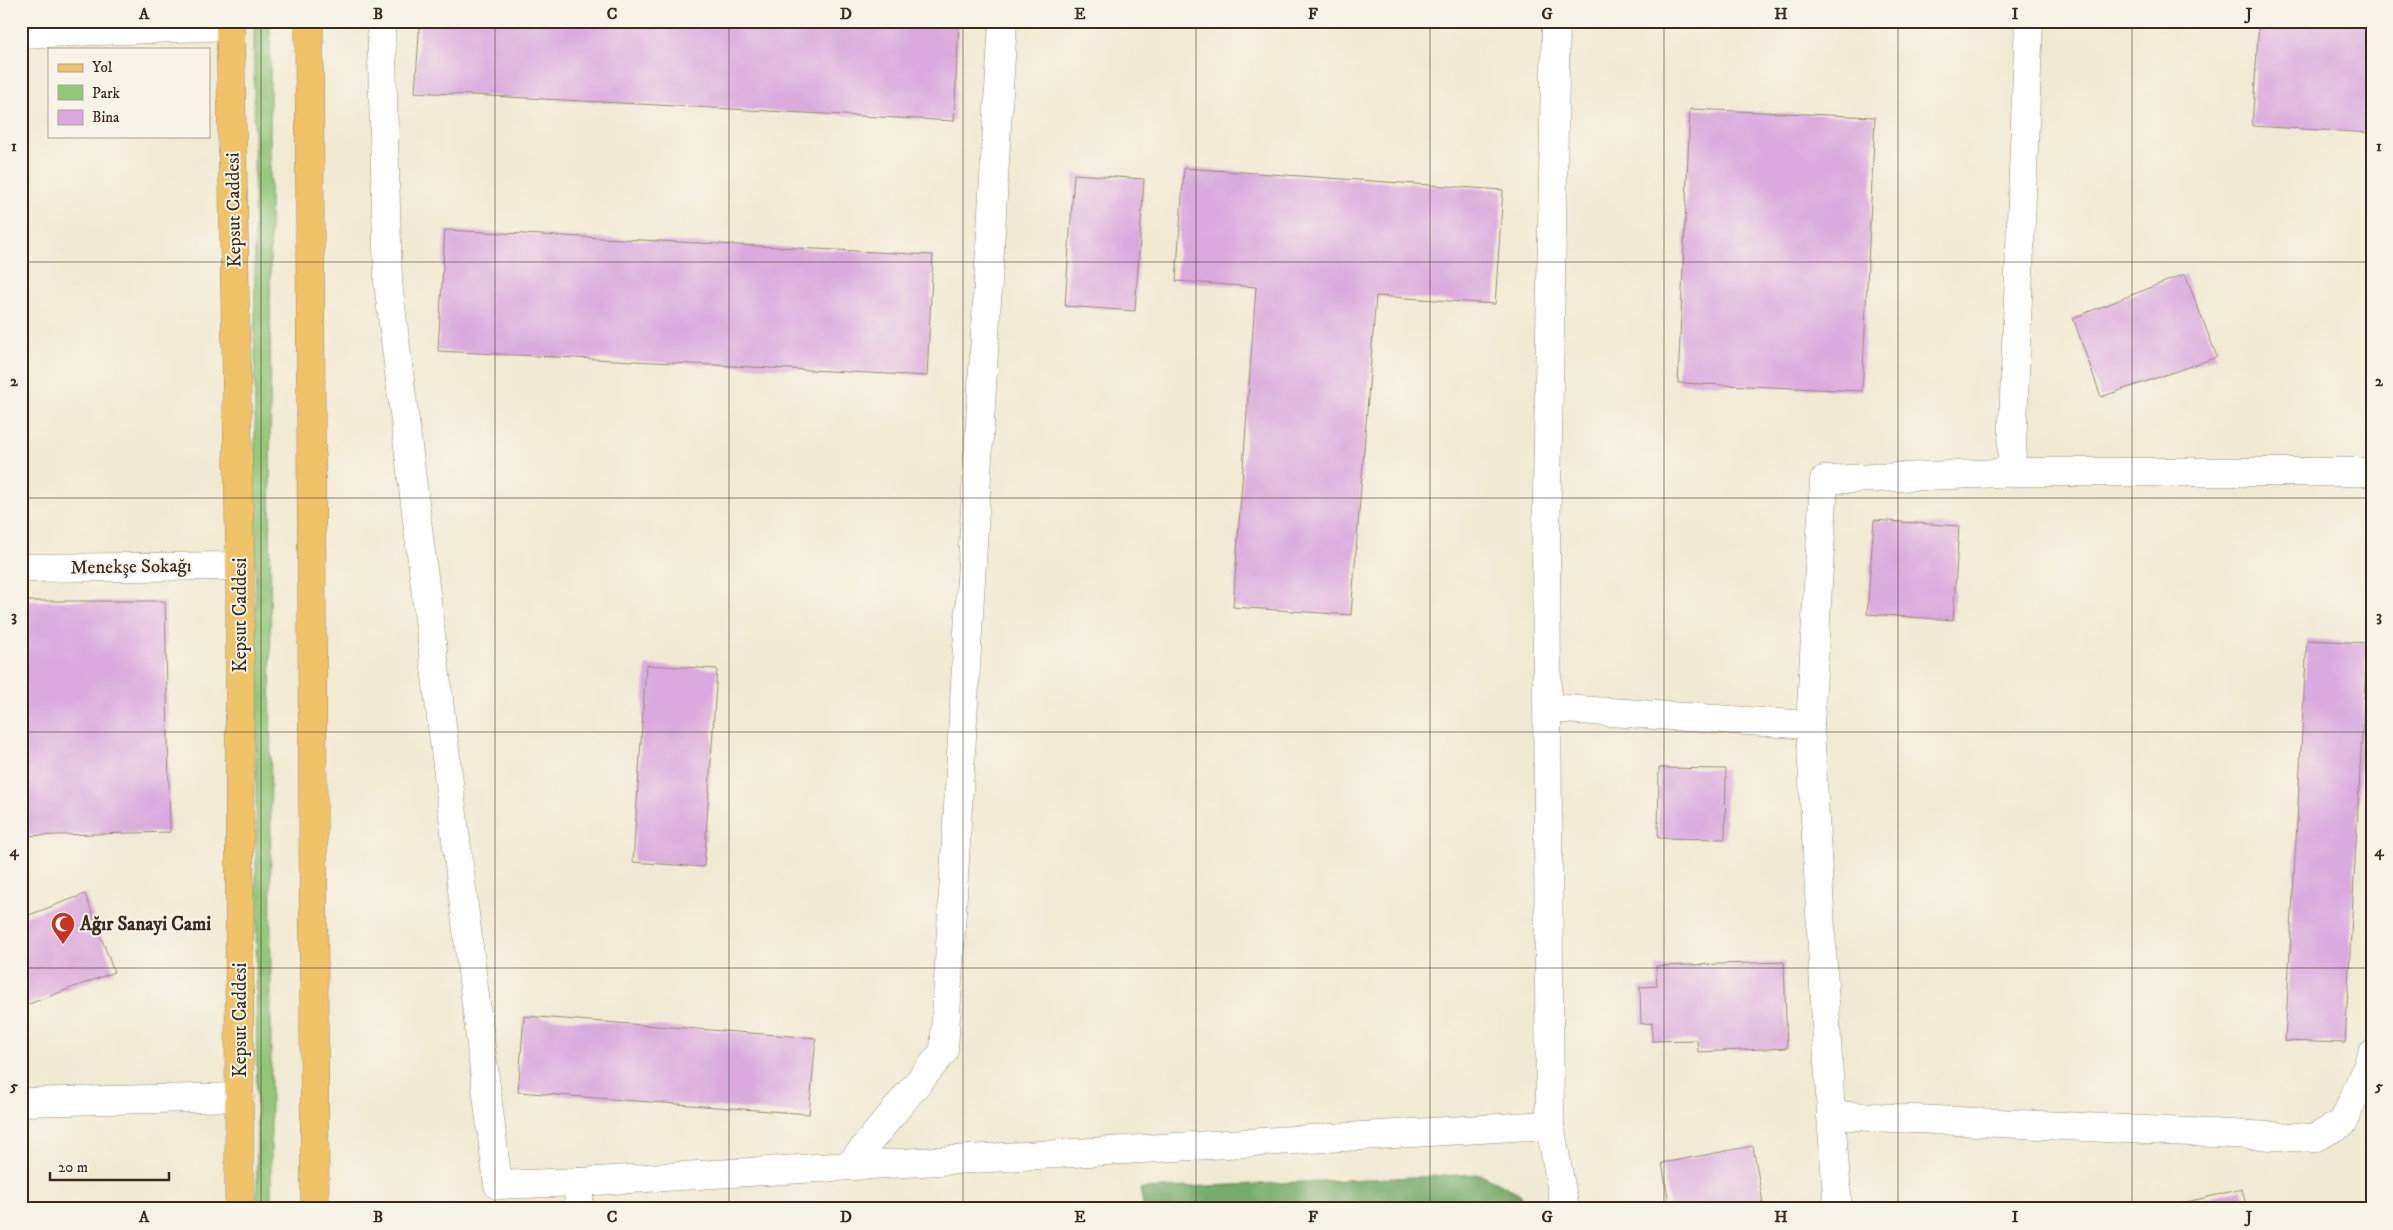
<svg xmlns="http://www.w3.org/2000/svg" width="2393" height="1230" font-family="'IM FELL DW Pica',serif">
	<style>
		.green { fill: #92c779; stroke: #66784c }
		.forest { fill: #75ac69; stroke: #586b44 }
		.building { fill: #daaade }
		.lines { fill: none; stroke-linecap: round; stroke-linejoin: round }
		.minor-casing { stroke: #968a78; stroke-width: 29 }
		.major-casing { stroke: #968a78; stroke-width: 29 }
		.minor { stroke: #fff; stroke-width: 28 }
		.major { stroke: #f1c369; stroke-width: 28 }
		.grid { fill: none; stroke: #3b2a1e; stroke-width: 1; stroke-opacity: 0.55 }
		.labels { text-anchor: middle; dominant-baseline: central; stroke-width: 4; stroke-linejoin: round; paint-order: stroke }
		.street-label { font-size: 19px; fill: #3b2a1e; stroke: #f7f3e8 }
		.poi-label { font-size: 19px; font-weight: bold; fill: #3b2a1e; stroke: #f7f3e8; text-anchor: start }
		.neatline { fill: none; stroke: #3b2a1e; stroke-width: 2 }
		.grid-label { font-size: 16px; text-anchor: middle; font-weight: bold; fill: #3b2a1e }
	</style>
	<rect width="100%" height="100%" fill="#f7f3e8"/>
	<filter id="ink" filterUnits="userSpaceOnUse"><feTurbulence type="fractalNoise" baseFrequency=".02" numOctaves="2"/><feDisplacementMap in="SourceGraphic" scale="10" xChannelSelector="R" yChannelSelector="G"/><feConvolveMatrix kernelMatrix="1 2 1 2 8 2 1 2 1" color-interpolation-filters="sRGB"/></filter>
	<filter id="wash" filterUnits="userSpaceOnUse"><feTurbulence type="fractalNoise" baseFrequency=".0096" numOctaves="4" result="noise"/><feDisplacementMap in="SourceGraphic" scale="20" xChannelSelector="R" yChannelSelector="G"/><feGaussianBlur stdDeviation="1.12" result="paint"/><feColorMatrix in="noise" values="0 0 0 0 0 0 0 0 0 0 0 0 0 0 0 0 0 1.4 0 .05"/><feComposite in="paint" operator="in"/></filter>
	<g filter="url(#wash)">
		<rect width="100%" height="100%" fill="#f1ead3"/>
		<path class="green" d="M254,21H270L271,1209H257Z"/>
		<path class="forest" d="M1481,1174L1521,1194L1523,1209H1144L1140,1189Z"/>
		<g id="blocks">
			<g class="building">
				<path d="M420,21H959L954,121L415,92Z"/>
				<path d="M2259,21H2372V133L2252,126Z"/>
				<path d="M1690,109L1875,117L1862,391L1678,383Z"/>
				<path d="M1184,168L1503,190L1495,304L1376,296L1351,615L1233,607L1256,287L1176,281Z"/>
				<path d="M1074,174L1144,179L1135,311L1065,306Z"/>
				<path d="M445,230L933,255L927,376L438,351Z"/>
				<path d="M2185,274L2217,357L2101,397L2073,318Z"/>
				<path d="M1874,520L1959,526L1953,620L1867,614Z"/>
				<path d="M21,601H165L170,832L21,836Z"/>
				<path d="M2307,640L2367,643L2345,1043L2285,1041Z"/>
				<path d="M646,665L717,669L704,867L633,862Z"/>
				<path d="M1659,768L1726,769L1725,839L1658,838Z"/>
				<path d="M85,894L114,972L21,1007V918Z"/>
				<path d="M1784,962L1787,1048L1698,1052L1697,1040L1652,1041V1023L1641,1024L1640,987L1657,986L1656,966Z"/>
				<path d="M524,1016L816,1038L809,1114L518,1092Z"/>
				<path d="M1753,1146L1764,1209H1670L1662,1163Z"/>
				<path d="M2242,1189L2247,1209H2175L2174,1205Z"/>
			</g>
		</g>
	</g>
	<g filter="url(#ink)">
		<use href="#blocks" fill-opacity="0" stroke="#968a78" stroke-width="1"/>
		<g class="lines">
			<defs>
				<g id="minor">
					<path d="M381,21L388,282L498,1185L579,1182L1550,1125"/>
					<path d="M1556,21L1546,542L1550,1125L1565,1209"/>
					<path d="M21,34L230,26"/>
					<path d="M2011,473L2029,21"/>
					<path d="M21,568L240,566"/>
					<path d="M1548,708L1810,725L1831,1115L2314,1138L2343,1123L2372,1054"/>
					<path d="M1810,725L1824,480L2026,472H2372"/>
					<path d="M21,1102L240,1097"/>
					<path d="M1831,1115L1838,1209"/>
					<path d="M850,1165L944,1051L1003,21"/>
					<path d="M579,1209V1182"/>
				</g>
				<g id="major">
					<path d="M230,21L240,566L239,1209"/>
					<path d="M309,21L315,1209"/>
				</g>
			</defs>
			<use href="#minor" class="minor-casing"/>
			<use href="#major" class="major-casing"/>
			<use href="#minor" class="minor"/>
			<use href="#major" class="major"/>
		</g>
	</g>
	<path class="grid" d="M261,21V1209M495,21V1209M729,21V1209M963,21V1209M1196,21V1209M1430,21V1209M1664,21V1209M1898,21V1209M2132,21V1209M21,262H2372M21,498H2372M21,732H2372M21,968H2372"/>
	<defs>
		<symbol id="mosque-pin" viewBox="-11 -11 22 30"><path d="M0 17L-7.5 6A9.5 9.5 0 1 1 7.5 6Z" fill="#c8321e" stroke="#f7f3e8"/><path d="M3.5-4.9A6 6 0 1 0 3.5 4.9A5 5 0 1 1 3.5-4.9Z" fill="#fff"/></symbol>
	</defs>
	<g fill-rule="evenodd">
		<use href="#mosque-pin" x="49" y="910" width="28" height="38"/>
	</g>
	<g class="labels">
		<g class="street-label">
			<text transform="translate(234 210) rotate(-91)">Kepsut Caddesi</text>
			<text transform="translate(131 567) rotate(-1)">Menekşe Sokağı</text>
			<text transform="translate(240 615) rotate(-90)">Kepsut Caddesi</text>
			<text transform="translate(240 1020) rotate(-90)">Kepsut Caddesi</text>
		</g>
		<g class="poi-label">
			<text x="80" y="924">Ağır Sanayi Cami</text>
		</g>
	</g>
	<rect width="2393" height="1230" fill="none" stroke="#f7f3e8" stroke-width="55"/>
	<rect x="48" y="48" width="162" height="90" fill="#f7f3e8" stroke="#aca397"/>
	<rect x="58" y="64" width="25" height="8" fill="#f1c369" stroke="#aca397"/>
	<text x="92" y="72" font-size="15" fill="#3b2a1e">Yol</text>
	<rect x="58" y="85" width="25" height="15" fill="#92c779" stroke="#aca397"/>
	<text x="92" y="98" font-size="15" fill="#3b2a1e">Park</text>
	<rect x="58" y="110" width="25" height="15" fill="#daaade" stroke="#aca397"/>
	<text x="92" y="122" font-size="15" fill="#3b2a1e">Bina</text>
	<path d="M50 1172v8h119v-8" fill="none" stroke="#3b2a1e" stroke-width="2.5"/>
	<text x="58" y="1172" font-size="15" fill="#3b2a1e" stroke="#f7f3e8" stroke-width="4" paint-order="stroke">20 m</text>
	<rect x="28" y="28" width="2338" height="1174" class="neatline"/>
	<g class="grid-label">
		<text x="144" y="19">A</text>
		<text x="378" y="19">B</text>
		<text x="612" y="19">C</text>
		<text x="846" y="19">D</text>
		<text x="1080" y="19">E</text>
		<text x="1313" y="19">F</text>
		<text x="1547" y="19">G</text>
		<text x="1781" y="19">H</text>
		<text x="2015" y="19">I</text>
		<text x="2249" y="19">J</text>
		<text x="14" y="151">1</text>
		<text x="2379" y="151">1</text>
		<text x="14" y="386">2</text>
		<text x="2379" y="386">2</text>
		<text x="14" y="621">3</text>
		<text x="2379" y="621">3</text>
		<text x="14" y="856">4</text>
		<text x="2379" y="856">4</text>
		<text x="14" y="1091">5</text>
		<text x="2379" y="1091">5</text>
		<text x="144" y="1222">A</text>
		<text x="378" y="1222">B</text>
		<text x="612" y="1222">C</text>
		<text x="846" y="1222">D</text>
		<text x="1080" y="1222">E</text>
		<text x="1313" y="1222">F</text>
		<text x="1547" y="1222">G</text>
		<text x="1781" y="1222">H</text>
		<text x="2015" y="1222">I</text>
		<text x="2249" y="1222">J</text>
	</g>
</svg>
